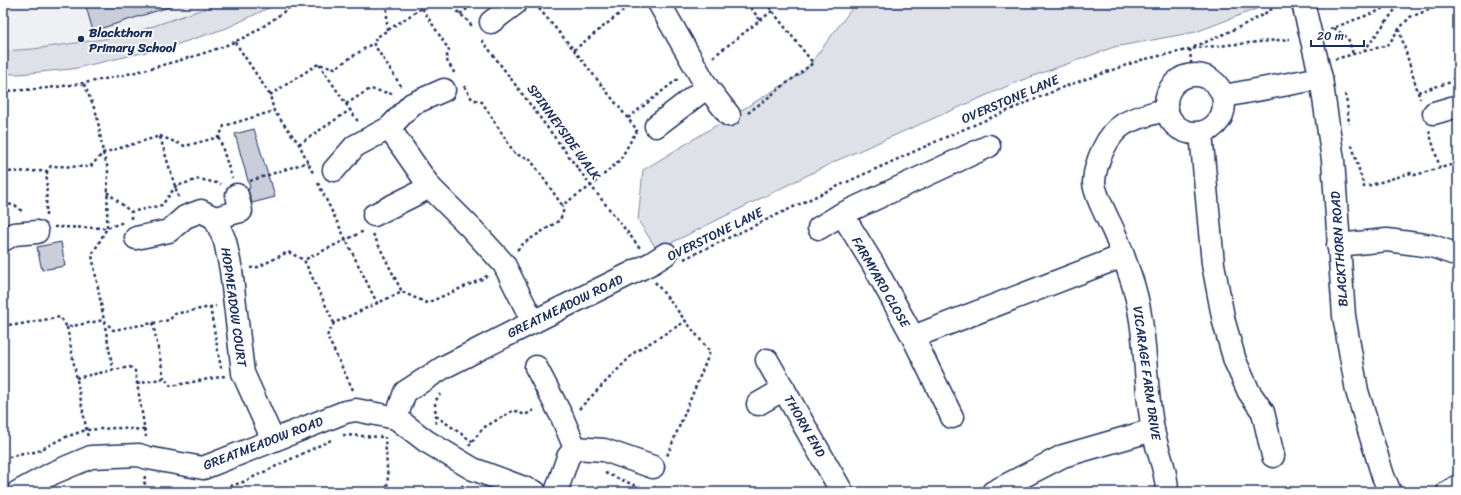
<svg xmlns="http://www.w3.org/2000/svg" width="1461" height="495" font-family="Sriracha,sans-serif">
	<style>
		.built { fill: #eff0f4 }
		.green { fill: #dee1e7; stroke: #7c88a2 }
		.building { fill: #caceda; stroke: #1b2f5e }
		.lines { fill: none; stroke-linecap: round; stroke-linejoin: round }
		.minor-casing { stroke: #1b2f5e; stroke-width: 25 }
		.major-casing { stroke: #1b2f5e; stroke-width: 25 }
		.path { stroke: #1b2f5e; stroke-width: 2.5; stroke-dasharray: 3 3; stroke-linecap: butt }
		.minor { stroke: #fff; stroke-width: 22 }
		.major { stroke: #fff; stroke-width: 22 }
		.poi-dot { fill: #1b2f5e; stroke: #fff; stroke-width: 1.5 }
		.labels { text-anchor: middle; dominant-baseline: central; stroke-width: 3.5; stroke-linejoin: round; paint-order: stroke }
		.poi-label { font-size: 13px; font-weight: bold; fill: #1b2f5e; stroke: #fff; text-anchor: start }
		.street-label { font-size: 13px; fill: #1b2f5e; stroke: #fff }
	</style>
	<rect width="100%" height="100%" fill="#fff"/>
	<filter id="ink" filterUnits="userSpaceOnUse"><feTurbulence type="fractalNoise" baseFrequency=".025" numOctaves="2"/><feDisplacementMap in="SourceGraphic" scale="8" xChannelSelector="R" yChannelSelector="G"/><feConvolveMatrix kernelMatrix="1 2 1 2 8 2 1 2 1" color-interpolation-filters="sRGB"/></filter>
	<g filter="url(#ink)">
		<path class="built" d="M3,3H255L205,26L3,63Z"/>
		<g class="green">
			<path d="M221,3H279L227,28L172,46L72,69L19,74H3V51L33,49L104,39L133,33Z"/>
			<path d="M856,3H1264L1256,9L1196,32L1114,47L1017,82L838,160L657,250L638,220L643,170L804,72Z"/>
		</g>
		<g class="building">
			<path d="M85,3H171L172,6L93,31Z"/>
			<path d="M254,129L270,182H271L275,197L252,203L248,189L250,188L235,134Z"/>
			<path d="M61,242L65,266L42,270L37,247Z"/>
		</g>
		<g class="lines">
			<defs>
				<g id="minor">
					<path d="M659,3L707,87L729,115"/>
					<path d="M1303,3L1321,78L1333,160L1344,316L1357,391L1383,476L1390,492"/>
					<path d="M491,22L516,3"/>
					<circle cx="1195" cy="104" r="29"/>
					<path d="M1224,96L1321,78"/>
					<path d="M1167,109C1155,113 1133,118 1124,124C1107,134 1095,163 1094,182C1094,193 1109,221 1114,232C1120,246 1125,261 1130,275C1148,325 1143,378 1153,430C1157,451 1167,470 1167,492"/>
					<path d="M1434,113L1458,106"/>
					<path d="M656,126L707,87"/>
					<path d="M389,128L430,187L472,229L504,264L533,322"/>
					<path d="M1201,133L1213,264L1224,322L1235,361L1249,392L1263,412L1273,456"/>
					<path d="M334,170L355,146L389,128L412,104L444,90"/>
					<path d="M842,214L873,264L913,337L952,417"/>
					<path d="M374,215L430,187"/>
					<path d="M215,218L225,241L231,270L243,373L273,440"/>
					<path d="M819,228L842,214L989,146"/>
					<path d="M136,238L169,231L185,217L201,211L215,218L241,211L237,195"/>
					<path d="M3,240L14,234L37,232"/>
					<path d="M1338,245L1387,240L1432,246L1458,255"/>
					<path d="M913,337L1123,256"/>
					<path d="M767,360L842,492"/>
					<path d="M536,367L562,417L575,448L568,457L556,492"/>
					<path d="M758,404L784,389"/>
					<path d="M396,418L405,392L444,367L533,322L652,263L666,254"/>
					<path d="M575,448L604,450L653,467"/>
					<path d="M18,492L53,473L91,457L139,455L148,458L203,468L345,412L356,410L396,418L426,441L473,469L535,492"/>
					<path d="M993,492L1063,456L1153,430"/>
				</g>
				<path id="major" d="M1448,492L1458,486"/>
			</defs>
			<use href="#minor" class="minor-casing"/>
			<use href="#major" class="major-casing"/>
			<g class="path">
				<path d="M387,3V30"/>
				<path d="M424,3L422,8L449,50L446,59L455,74"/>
				<path d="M448,3L466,19L472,26"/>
				<path d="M747,3L760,20"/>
				<path d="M460,14L475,3"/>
				<path d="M1334,28L1348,38L1353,54"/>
				<path d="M1330,29L1376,12L1393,3"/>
				<path d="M1399,29L1420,99"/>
				<path d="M482,40L591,186L640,248"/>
				<path d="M235,42L270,95L274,111L299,144L314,175"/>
				<path d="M1194,47C1224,34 1254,22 1281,3"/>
				<path d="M1190,49L1192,75"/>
				<path d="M574,50L633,3"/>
				<path d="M1364,51L1400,3"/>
				<path d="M713,57L772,11"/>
				<path d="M1335,59L1388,45L1399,29L1410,17L1448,3"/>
				<path d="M319,64L359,123"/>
				<path d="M84,84L97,115L103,153L108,169L107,228L92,255L113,370L130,367L135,371L146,437"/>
				<path d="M401,86L373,43L377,37L422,8"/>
				<path d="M464,86L472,99L482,102L515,154L530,159L562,205"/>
				<path d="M3,91C63,89 113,79 170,63C192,57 213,51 234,42C256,33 276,18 295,3"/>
				<path d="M1418,92L1458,80"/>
				<path d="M1345,94L1347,103L1349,124"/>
				<path d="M270,95L318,64L335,68L373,43"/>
				<path d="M346,104L370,89L393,94"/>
				<path d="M748,113L813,63L766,3"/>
				<path d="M628,118L679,78"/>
				<path d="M1429,131L1440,168"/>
				<path d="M160,137L179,199"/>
				<path d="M219,137L232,178"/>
				<path d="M299,144L350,110"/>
				<path d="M1352,145L1364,187L1411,173L1415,175L1458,163"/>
				<path d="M3,172L47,171L51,166L90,167L103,153L160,136L185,146L219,137L224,126L274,111"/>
				<path d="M250,181L308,162"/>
				<path d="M318,183L377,303"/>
				<path d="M107,192L131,212"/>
				<path d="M3,204L15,205L24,213"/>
				<path d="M46,216L47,171"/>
				<path d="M131,219V212L162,205L176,186L199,179L221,184"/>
				<path d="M54,227L107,228L124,222"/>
				<path d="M373,234L402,292"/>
				<path d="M517,250L524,243L560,220L564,209L562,205L591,186L620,160L637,130L574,50L536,5"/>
				<path d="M684,259L825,192L955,133L1066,86L1141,60L1196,48L1290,39"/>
				<path d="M250,268L258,267L288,252L304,260"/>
				<path d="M655,282L710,352L667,456"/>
				<path d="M210,307L221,368"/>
				<path d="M153,323L164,378"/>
				<path d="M334,323L304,260L364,231"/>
				<path d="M3,324L15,325L60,317L67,327L104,320L113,330L170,320L174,314L216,306"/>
				<path d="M67,327L88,438"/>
				<path d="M76,378L113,370"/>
				<path d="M137,384L164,378L171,386L225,376"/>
				<path d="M353,390L327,336L334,323L402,292L427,303L482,279L488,275"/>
				<path d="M579,409L635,352L686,321"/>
				<path d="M436,416L473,442"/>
				<path d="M436,424L435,402L440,394"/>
				<path d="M343,435L382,437"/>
				<path d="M469,446L483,428L514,410L525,415L536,409"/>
				<path d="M3,459L23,453L36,452L63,438L86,430L116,428L145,430"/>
				<path d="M605,473L651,492"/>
				<path d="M145,476L144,482L150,492"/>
				<path d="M207,492H212L243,482L331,440"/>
				<path d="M385,492L388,483L385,437"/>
				<path d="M458,492L463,485"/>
				<path d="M652,492L655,486"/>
			</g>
			<use href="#minor" class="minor"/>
			<use href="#major" class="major"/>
		</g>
	</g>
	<circle class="poi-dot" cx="81" cy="39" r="4"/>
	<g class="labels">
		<g class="poi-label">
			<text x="89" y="32">Blackthorn<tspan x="89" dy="15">Primary School</tspan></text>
		</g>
		<g class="street-label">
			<text transform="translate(1010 99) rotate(-23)">OVERSTONE LANE</text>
			<text transform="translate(564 132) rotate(54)">SPINNEYSIDE WALK</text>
			<text transform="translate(715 234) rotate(-26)">OVERSTONE LANE</text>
			<text transform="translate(1339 249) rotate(-94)">BLACKTHORN ROAD</text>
			<text transform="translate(881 282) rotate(60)">FARMYARD CLOSE</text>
			<text transform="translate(565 306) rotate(-26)">GREATMEADOW ROAD</text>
			<text transform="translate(234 307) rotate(82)">HOPMEADOW COURT</text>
			<text transform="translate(1147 373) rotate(82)">VICARAGE FARM DRIVE</text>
			<text transform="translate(805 426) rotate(60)">THORN END</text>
			<text transform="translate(263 443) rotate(-21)">GREATMEADOW ROAD</text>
		</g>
	</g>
	<rect width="1461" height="495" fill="none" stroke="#fff" stroke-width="16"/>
	<rect x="8" y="8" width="1445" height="479" fill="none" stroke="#1b2f5e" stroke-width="1.5" filter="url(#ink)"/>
	<path d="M1311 40v6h53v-6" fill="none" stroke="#1b2f5e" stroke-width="2"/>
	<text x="1317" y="40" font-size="12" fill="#1b2f5e" stroke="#ffffff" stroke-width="3" paint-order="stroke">20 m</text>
</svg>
